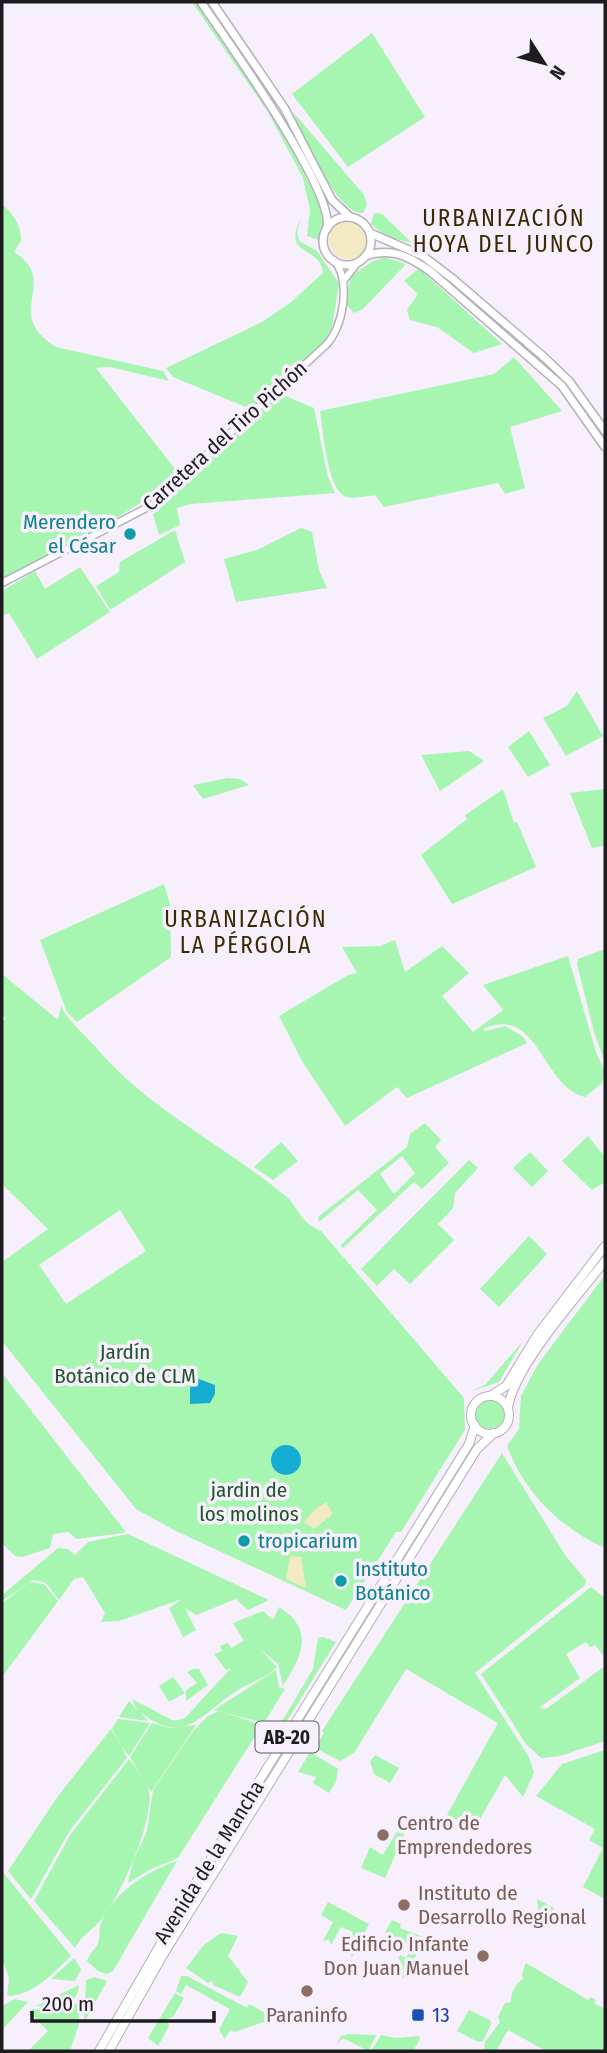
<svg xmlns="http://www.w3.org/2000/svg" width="607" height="2053" font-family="'Fira Sans Condensed',sans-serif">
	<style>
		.green { fill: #a6f6b1; fill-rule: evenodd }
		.sand { fill: #f3e9c3 }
		.water { fill: #15add3 }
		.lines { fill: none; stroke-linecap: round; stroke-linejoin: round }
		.tertiary-casing { stroke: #b6aeba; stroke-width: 9 }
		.secondary-casing { stroke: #b6aeba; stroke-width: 10 }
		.primary-casing { stroke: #b6aeba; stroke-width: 10 }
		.tertiary { stroke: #fff; stroke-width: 6 }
		.secondary { stroke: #fff; stroke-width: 7 }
		.primary { stroke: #fff; stroke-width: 8 }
		.culture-dot { fill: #0f9aa8; stroke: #f7effb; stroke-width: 2.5 }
		.education-dot { fill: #8d6e63; stroke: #f7effb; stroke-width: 2.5 }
		.transit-dot { fill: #1a4fb4; stroke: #f7effb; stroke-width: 2.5 }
		.labels { text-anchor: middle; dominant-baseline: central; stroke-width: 7; stroke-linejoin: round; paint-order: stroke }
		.shield { fill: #f7effb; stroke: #605b62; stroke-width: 2 }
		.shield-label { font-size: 19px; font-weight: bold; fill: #1f1c20 }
		.street-label { font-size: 21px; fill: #1f1c20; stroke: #f7effb }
		.culture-label { font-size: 21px; fill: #0d838f; stroke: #f7effb; text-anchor: start }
		.park-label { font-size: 21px; fill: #1e562a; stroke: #f7effb }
		.education-label { font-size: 21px; fill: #785e54; stroke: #f7effb; text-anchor: start }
		.transit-label { font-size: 21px; fill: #164399; stroke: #f7effb; text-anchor: start }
		.neighbourhood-label { font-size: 23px; letter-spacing: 2px; fill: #3b2a01; stroke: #f7effb }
	</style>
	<rect width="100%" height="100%" fill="#f7effb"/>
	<g class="green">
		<path d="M192,2H196L265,103L293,151L323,211L325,222L319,240L307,236L310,210L303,178L268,112Z"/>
		<path d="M372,33L425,117L348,167L292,94Z"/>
		<path d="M294,113L364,195L367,205L363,213C339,217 299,133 294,113Z"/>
		<path d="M2,204C14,215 21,225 21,241L14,252C62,283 0,312 56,347L163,371L169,381L110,367L96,368L179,474C126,519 63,546 2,579Z"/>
		<path d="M374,213L382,214L412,243L385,236L371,224Z"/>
		<path d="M301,218L297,232L299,241L317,251L339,283L332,328L325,340L253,410L173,377L166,368L262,322L290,303L323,273C321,245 281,258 301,218Z"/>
		<path d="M384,257L406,264L363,309L354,313L345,303L351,276L373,261Z"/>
		<path d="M419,268L423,272L502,344L474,353L437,327L410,320L407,310L418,294L404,281Z"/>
		<path d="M514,357L562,411L510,427L525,488L505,494L498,483L384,507L375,495C367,496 355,499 347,497C327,492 323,429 320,411L494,374Z"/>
		<path d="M283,395L314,408L328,477L335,493L191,504L177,508L180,525L159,535L153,514L276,397Z"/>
		<path d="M301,528L312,532L319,570L327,588L236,602L224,559L257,550Z"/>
		<path d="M175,530L185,562L110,610L96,586L119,572L120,562Z"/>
		<path d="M80,567L110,612L37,659L9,613L2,616V591L35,571L45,589Z"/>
		<path d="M577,691L603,736L566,756L543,718L567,706Z"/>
		<path d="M529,731L550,765L528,777L508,747Z"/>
		<path d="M469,751L484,761L440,791L421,755Z"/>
		<path d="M228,778L240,779L249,785L203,799L193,785Z"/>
		<path d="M503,789L514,823L517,822L536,867L452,904L421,855L467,819L465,815Z"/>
		<path d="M605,789V845L592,848L570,793Z"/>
		<path d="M164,884L170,904L171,957L77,1022L67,1012L40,940Z"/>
		<path d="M395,940L405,972L442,946L469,973L442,996L473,1032L503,1010L483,985L568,956L596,1052L605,1072L602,1083L585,1097C541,1086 539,1004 483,1029L486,1031L505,1026L522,1036L527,1043L407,1098L397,1087L345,1126L302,1061L279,1016L348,975L357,973L342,947L380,946Z"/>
		<path d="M605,949V1062L594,1032L577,964L578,959Z"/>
		<path d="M2,974L58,1020L61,1006C70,1024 86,1035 99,1051C152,1112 228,1147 289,1199C301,1214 302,1223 321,1231L464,1398L465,1430L401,1532H396L346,1610L174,1530L136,1509L2,1341V1262L48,1229L2,1184V1023L6,1018L2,1015ZM120,1210L146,1251L66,1304L39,1265Z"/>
		<path d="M425,1123L441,1140L435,1147L449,1163L422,1189L414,1182L343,1248L340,1246L377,1210L358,1190L319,1222L318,1217L407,1147L410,1134ZM402,1156L415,1173L394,1194L380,1174Z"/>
		<path d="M588,1136L605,1157V1182L592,1190L562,1161Z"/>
		<path d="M281,1142L298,1161L273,1180L254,1167Z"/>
		<path d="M530,1152L548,1171L532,1187L513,1168Z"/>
		<path d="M469,1160L478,1168L455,1193L453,1208L438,1224L454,1240L410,1284L394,1269L377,1286L361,1269Z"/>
		<path d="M529,1236L547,1254L499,1307L480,1289Z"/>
		<path d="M605,1275V1548C560,1528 524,1492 507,1446L519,1429L521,1396L538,1364Z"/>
		<path d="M523,1341L499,1382L472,1391L486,1384Z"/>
		<path d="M2,1373L125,1531L124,1533L76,1539L69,1532L53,1534L50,1548L22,1557L15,1556L2,1543Z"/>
		<circle cx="490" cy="1415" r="15"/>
		<path d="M502,1453L565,1555L586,1580L585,1585L475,1673L529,1757L534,1773L523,1797L505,1775L474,1830L447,1815L498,1723L406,1669L354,1753L340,1761L315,1748L324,1733L322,1731Z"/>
		<path d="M128,1534L269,1600L248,1610L236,1599L196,1615L185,1608L196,1630L183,1637L169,1608L182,1599L119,1621L101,1622L105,1613L83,1577L74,1579L59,1600L46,1583L33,1580L2,1601V1595L58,1548L68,1549L75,1555L88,1542Z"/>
		<path d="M30,1582L44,1584L58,1601L2,1677V1603Z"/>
		<path d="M591,1587L605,1598V1658L595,1645L590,1647L586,1642L566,1654L580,1678L539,1708L546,1709L605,1666V1741L560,1756L541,1758L526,1744L481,1674Z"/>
		<path d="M279,1607C316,1630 301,1657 283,1686L278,1664L261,1650L277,1667C265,1679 248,1683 235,1692C200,1715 184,1747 140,1712L148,1721L119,1717L129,1701L137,1710L132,1699L174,1721L185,1718L231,1668L226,1670L214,1654L222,1651L220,1646L228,1643L231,1648L244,1641L233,1623L263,1611L273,1620Z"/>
		<path d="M323,1637L336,1642L282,1729L279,1726L313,1669L318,1638Z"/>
		<path d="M193,1669H199L208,1685L186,1701V1690L197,1683L187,1672Z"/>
		<path d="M276,1670L279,1687L285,1689L264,1723L214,1710Z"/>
		<path d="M173,1677L185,1693L169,1702L159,1686Z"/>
		<path d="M219,1711L262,1725L178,1858L151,1869L128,1883L133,1861L147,1831L153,1790L193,1731L208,1716Z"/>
		<path d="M118,1719L150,1723L129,1756L122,1747L127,1758L70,1830L31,1899L8,1871L58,1796L111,1729L122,1746L112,1729Z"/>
		<path d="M152,1723L170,1728L196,1725L151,1792L130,1757Z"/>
		<path d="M605,1750V1899L583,1887L603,1848L589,1840L595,1829L536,1796L562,1764Z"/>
		<path d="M310,1752L338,1769L336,1782L329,1793L313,1783L316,1777L298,1772Z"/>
		<path d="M375,1755L399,1768L390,1783L374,1774L370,1762Z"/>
		<path d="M129,1759C136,1769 146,1779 149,1791C154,1821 120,1898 100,1921C92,1930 81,1936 75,1948L34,1901L70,1835Z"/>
		<path d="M401,1825L407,1828L385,1878L361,1868L370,1847L383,1855Z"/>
		<path d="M177,1861L113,1971L107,1974L98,1971L87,1961C89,1954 95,1950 98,1943C100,1937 99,1932 100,1927C109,1895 148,1870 177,1861Z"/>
		<path d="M2,1871L71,1956C53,1973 33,1996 7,1996L9,1978L2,1958Z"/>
		<path d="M537,1899L554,1908L543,1928L539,1929L532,1923L538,1911Z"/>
		<path d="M328,1902L369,1924L352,1957L349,1951L343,1952L353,1932L341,1927L331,1945L329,1939L323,1941L333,1922L321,1915Z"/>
		<path d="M392,1920L401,1924L400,1928L426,1938L404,1978L391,1971L401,1961L398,1958L400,1955L406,1958L412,1947L385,1932Z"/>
		<path d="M221,1933L238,1936L228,1956L248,1982L240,1997L213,1985L212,1981L208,1983L186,1968L204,1945Z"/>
		<path d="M74,1958L81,1969L75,1981L51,1979Z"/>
		<path d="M526,1963L588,2000L591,1997L596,2000L594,2003L605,2009V2051H546L508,2030L497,2050L484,2051L485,2042L500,2022L498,2017L505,2003L511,2002C511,1992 515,1984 523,1979L522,1974Z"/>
		<path d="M181,1976H187L247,2008L249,2004L269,2015L266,2021L235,2032L230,2030L225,2039L219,2030L230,2009L186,1985L181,1994L176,1991Z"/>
		<path d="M95,1977L107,1981L84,2023L86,1980Z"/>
		<path d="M79,1985C77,2009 55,2007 36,2006Z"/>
		<path d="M175,1993L184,1998L173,2017L167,2019L169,2026L158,2046L148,2038Z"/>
		<path d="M15,1999L28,2002L2,2030V2006Z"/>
		<path d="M79,2001V2024L70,2051H28L48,2031L29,2012L32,2009C49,2011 66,2014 79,2001Z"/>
		<path d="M469,2010L490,2020L491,2024L483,2041L478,2042L457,2031Z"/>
		<path d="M349,2034L375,2035L376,2036L368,2051L343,2038L336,2045L341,2036Z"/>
		<path d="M381,2035L396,2038L419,2036L420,2039L413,2051H371Z"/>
	</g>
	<g class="sand">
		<circle cx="348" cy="240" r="19"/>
		<path d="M326,1502L333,1514L314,1529L304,1522L314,1510Z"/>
		<path d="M290,1556L301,1557L306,1588L286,1579Z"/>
	</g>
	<g class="water">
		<path d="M196,1378L215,1385V1394L210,1403L190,1404V1388Z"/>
		<circle cx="286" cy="1460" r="15"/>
	</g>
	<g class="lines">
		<defs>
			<g id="tertiary">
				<path d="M344,280L359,261"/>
				<path d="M2,583L152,505L326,345C344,327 351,280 334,260"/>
			</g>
			<g id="secondary">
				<path d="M201,2C226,39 336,192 327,229"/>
				<path d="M212,2L285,109L332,200L350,217"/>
				<circle cx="347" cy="241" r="24"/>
				<path d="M370,233L423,256L453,279L545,358L569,381L605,431"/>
				<path d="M365,256C391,247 408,256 430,271L562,386L605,447"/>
			</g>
			<g id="primary">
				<path d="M490,1396L506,1386L537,1335L605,1246"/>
				<circle cx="490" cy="1415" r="19"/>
				<path d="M508,1407C516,1364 577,1297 605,1261"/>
				<path d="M99,2051L198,1879L469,1444L475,1425"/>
				<path d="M109,2051L163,1955L477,1449L494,1433"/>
			</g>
		</defs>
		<use href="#tertiary" class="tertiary-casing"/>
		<use href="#secondary" class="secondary-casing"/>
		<use href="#primary" class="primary-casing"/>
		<use href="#tertiary" class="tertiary"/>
		<use href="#secondary" class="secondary"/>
		<use href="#primary" class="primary"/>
	</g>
	<g class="culture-dot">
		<circle cx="130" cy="534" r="7"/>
		<circle cx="244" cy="1541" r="7"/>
		<circle cx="341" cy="1581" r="7"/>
	</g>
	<g class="education-dot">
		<circle cx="383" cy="1835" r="7"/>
		<circle cx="404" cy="1905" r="7"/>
		<circle cx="483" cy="1956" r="7"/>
		<circle cx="307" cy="1991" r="7"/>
	</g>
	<rect class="transit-dot" x="411" y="2008" width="14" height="14" rx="3.5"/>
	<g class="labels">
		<rect class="shield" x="255.5" y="1721.5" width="63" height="31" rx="5"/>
		<g class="shield-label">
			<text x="287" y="1737">AB-20</text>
		</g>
		<g class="street-label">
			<text transform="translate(225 436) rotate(-42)">Carretera del Tiro Pichón</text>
			<text transform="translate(209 1862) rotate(-58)">Avenida de la Mancha</text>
		</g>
		<g class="culture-label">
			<text x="116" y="522" text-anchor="end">Merendero<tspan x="116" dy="24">el César</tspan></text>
			<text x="258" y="1541">tropicarium</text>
			<text x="355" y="1569">Instituto<tspan x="355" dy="24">Botánico</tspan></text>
		</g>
		<g class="park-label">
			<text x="125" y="1352">Jardín<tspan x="125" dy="24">Botánico de CLM</tspan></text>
			<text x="249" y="1490">jardin de<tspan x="249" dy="24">los molinos</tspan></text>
		</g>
		<g class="education-label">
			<text x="397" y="1823">Centro de<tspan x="397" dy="24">Emprendedores</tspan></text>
			<text x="418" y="1893">Instituto de<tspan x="418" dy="24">Desarrollo Regional</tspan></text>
			<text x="469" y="1944" text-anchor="end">Edificio Infante<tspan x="469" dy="24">Don Juan Manuel</tspan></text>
			<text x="307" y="2015" text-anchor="middle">Paraninfo</text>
		</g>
		<g class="transit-label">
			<text x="432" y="2015">13</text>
		</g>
		<g class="neighbourhood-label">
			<text x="504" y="218">URBANIZACIÓN<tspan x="504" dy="26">HOYA DEL JUNCO</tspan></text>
			<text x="246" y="919">URBANIZACIÓN<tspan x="246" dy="26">LA PÉRGOLA</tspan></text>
		</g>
	</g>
	<rect width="607" height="2053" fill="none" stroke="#1f1c20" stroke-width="7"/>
	<g transform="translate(544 63) rotate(126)" stroke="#f7effb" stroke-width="5" paint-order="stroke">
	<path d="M0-5L12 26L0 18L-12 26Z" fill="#1f1c20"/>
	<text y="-10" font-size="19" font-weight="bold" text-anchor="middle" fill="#1f1c20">N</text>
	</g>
	<path d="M32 2011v10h182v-10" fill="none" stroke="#1f1c20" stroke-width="3.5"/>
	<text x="42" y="2011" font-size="21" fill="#1f1c20" stroke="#f7effb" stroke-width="5" paint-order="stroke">200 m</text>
</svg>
